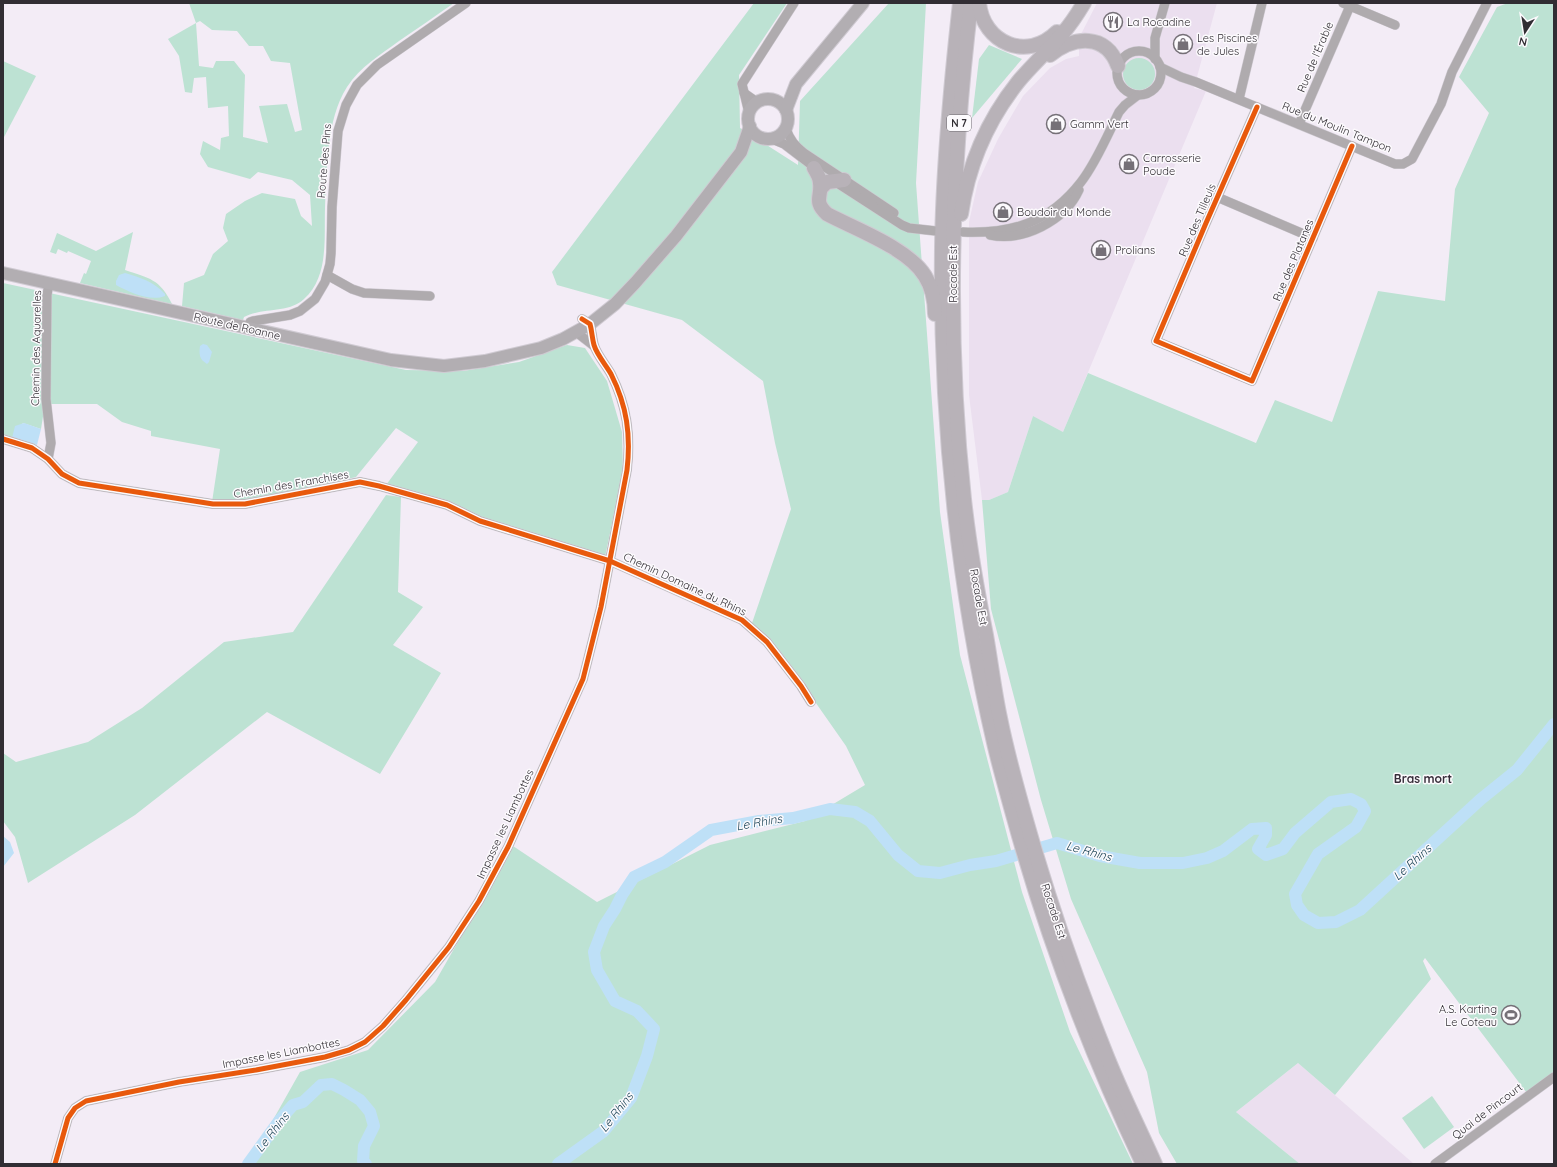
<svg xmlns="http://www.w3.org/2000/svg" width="1557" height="1167" font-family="Quicksand,sans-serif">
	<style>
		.built { fill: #ebdfef }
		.green { fill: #bde2d3; fill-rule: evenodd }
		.water { fill: #bee0f7 }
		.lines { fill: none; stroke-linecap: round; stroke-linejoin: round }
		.river { stroke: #bee0f7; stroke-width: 12 }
		.minor-casing { stroke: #cfcad2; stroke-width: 10 }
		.major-casing { stroke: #cfcad2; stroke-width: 14 }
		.highway-casing { stroke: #cfcad2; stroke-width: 16 }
		.minor { stroke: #afabae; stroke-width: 9 }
		.major { stroke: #b2aeb2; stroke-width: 12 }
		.highway { stroke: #b8b2b8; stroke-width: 14 }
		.cycleway-casing { stroke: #fcfafd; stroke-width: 8 }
		.cycleway { stroke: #e8590c; stroke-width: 5 }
		.labels { text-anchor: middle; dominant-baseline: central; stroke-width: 3; stroke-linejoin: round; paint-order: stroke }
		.shield { fill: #fcfafd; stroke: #6e6a70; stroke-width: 1 }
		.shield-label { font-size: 10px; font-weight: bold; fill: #312d33 }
		.poi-label { font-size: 11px; fill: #312d33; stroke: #fcfafd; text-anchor: start }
		.street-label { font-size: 11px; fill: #312d33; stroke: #fcfafd }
		.neighbourhood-label { font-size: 12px; font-weight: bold; fill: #362d39; stroke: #fcfafd }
		.water-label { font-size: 12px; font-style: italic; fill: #184154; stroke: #fcfafd }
	</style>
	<rect width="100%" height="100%" fill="#f3ecf6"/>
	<g class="built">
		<path d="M1097,3H1217L1194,88L1206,91L1063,432L1033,416L1008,492L989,500H982L969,395V222L978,182L998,139L1023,96L1050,68L1066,59L1079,56V38Z"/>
		<path d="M1298,1063L1414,1164H1300L1236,1112Z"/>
	</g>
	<g class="green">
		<path d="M189,3H454C435,16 417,29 399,41C380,55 360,67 347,87C326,120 327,169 325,208C324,238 329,277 304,299C288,314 262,307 244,317L243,320L182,306L184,283L204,275L213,254L228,241L223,228L226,214L245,201L262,193L295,199L301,216L312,226L310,195L292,180L258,172L250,179L208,167L200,154L203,141L220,150L221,138L229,136L228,106L208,108L206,77L194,78L192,93L185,92L179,56L168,39L196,23ZM200,21L212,30L237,31L249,46H263L271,61L290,63L302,130L295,132L287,104L259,106L268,143L243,137L245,75L234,61H216L213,68L199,66L196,23Z"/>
		<path d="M754,3H787L739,75L740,128L798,165L800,101L889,3H926L916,183L940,512L960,655L1022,892L1070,1032L1133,1164H248L300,1072L368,1050L435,982L513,846L597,902L710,845L805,821L865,785L846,746L804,686L752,623L791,509L775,443L763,381L682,320L557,285L552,272Z"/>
		<path d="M1508,3H1554V1073L1527,1093L1425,958L1423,961L1431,979L1335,1095L1298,1063L1236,1112L1300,1164H1177L1159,1133L1147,1072L1071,899L1041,800L991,609L982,500H989L1008,492L1033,416L1063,432L1088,373L1256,443L1275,400L1332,422L1378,291L1445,301L1455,189L1489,113L1459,77L1497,7Z"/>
		<path d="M989,45L1022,59L972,118L979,59Z"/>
		<circle cx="1139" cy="74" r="16"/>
		<path d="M3,61L36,76L3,139Z"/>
		<path d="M133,232L125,270C149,278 160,279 172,304L80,283L84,273L86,274L91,261L68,251L67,253L58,249L56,254L50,252L57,233L96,251Z"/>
		<path d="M3,283L406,370L463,371L519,362L567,345L585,348L607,381L622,432L623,472L605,557L480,518L386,485L418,442L396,428L356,477L266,498L237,502H212L220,449L151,436V431L122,422L97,404H45L41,429L23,423L12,438L3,436Z"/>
		<path d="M386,495L401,497L398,592L423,607L393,645L441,673L380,774L267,712L135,815L28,883L15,837L3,821V753L16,762L88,742L142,708L224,642L293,632Z"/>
		<path d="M1432,1096L1454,1127L1424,1149L1402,1118Z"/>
	</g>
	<g class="water">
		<path d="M125,273C141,278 153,281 165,294V296C150,302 129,292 116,285V281L119,275Z"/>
		<path d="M203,344L207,345L212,352L209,362L207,364C199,359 199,354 200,346Z"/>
		<path d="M24,423L41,429L37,445L12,438L15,426Z"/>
		<path d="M3,836L10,842L14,853L3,867Z"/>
	</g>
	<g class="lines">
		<g class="river">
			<path d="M248,1164L279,1121L293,1105L303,1102L321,1085L332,1084L344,1090L360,1100L370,1112L374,1126L364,1146L363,1161L366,1164"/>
			<path d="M558,1164L604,1131L631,1098L647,1056L654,1029L637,1011L615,1001L597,970L594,952L604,926L615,909L622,895L634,877L665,862L711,830L759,821L793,818L830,809L855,812L870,821L898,855L918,871L940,873L970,865L996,861L1057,843L1100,856L1140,863H1183L1207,858L1223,851L1252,829L1266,828V835L1258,849L1266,855L1283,849L1295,833L1331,802L1351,799L1361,804L1365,811L1356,827L1318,854L1295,894L1297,905L1304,915L1318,923L1336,922L1360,910L1481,799L1517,770L1554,724"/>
		</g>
		<defs>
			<g id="minor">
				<path d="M1350,6L1395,25"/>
				<circle cx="1139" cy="73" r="22"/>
				<path d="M1155,59V38L1165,3"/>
				<path d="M1160,67L1181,77L1196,82L1395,164H1403L1412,159L1441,104L1452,72L1487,3"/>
				<path d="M744,93L754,100L761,101"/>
				<path d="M1239,99L1262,3"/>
				<path d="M1257,107L1206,223L1156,341L1252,381L1352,146"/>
				<path d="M749,113L742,84L794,3"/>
				<path d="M1299,124L1350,6L1343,3"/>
				<path d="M786,129C790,140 795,146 804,153L894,213"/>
				<path d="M772,139L784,144L818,170"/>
				<path d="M834,181L902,225L909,228L936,231"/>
				<path d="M1217,197L1313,238"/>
				<path d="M963,232C1013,234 1050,222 1081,182C1096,163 1108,134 1119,112L1125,105L1138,95"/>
				<path d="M990,235C1023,242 1065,221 1079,190"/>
				<path d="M327,275L352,289L364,293L430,296"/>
				<path d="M248,329L250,322L253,321L290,315L300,311L315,299L325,282L330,264L331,253L332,207L338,131L346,105L357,85L377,65L466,3"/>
				<path d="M576,332L594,346"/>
				<path d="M3,439L32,448L48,459L62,474L79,483L213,504H245L360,482L379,486L447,505L480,521L610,561L742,620L767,642L801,686L811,702"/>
				<path d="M48,459L51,443L46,399L47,295L49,283"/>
				<path d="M55,1164L68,1118L75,1108L86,1101L179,1082L256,1070L325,1057L349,1050L365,1042L383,1026L406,1000L449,947L479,901L508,847L583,679L601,607L627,470C631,435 627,406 611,374C606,365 597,355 594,345C592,338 592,331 590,324L582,319"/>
				<path d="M1435,1164L1554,1077"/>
			</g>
			<g id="major">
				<circle cx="768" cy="119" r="20"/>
				<path d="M786,110L796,84L863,3"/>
				<path d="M3,273L391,360L444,366L485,361L541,348L563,339L590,324L615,304L635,283L676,236L741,152L750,126"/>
			</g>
			<g id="highway">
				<path d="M960,3C951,84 943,166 942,248C940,415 957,584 995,747C1000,768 1006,789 1012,811C1045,932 1089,1050 1143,1164"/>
				<path d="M971,3C951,168 946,334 964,499C969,545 977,590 986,635C991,663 994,690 1000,718C1009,763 1022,807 1035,851C1055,918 1078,984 1104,1049C1119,1088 1138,1126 1155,1164"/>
				<path d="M979,3C983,43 1027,62 1057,32"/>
				<path d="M1050,55C1074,36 1106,33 1118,66"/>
				<path d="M814,168C817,173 820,178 820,183C822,197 813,201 827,214C855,229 908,248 925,276C932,287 935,301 935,314"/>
				<path d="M821,188L827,182L844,180"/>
				<path d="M961,214C968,166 987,121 1018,82C1032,65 1049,50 1063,33C1071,24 1078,13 1084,3"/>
			</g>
		</defs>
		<use href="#minor" class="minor-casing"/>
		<use href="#major" class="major-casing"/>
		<use href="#highway" class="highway-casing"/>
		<use href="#minor" class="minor"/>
		<use href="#major" class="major"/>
		<use href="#highway" class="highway"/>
		<defs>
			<g id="cycleway">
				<path d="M1257,107L1206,223L1156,341L1252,381L1352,146"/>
				<path d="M3,439L32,448L48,459L62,474L79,483L213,504H245L360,482L379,486L447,505L480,521L610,561L742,620L767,642L801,686L811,702"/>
				<path d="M55,1164L68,1118L75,1108L86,1101L179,1082L256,1070L325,1057L349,1050L365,1042L383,1026L406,1000L449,947L479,901L508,847L583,679L601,607L627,470C631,435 627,406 611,374C606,365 597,355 594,345C592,338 592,331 590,324L582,319"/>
			</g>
		</defs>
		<use href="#cycleway" class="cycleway-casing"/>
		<use href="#cycleway" class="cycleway"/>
	</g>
	<defs>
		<symbol id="restaurant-ring" viewBox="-11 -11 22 22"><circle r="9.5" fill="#fcfafd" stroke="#757077" stroke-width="1.5"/><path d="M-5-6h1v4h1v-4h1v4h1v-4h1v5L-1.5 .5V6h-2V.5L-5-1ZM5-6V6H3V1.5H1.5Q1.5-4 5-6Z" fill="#757077"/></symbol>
		<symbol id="shop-ring" viewBox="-11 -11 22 22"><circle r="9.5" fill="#fcfafd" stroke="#757077" stroke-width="1.5"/><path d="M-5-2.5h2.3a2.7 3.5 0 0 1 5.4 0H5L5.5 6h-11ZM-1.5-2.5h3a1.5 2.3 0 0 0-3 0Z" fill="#757077"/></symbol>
		<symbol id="stadium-ring" viewBox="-11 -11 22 22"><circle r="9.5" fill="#fcfafd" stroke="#757077" stroke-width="1.5"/><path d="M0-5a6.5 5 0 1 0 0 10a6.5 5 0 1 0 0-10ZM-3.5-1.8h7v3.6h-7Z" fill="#757077"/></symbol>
	</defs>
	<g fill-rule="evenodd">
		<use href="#restaurant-ring" x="1102" y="11" width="22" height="22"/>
		<use href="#shop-ring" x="1172" y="33" width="22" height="22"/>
		<use href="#shop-ring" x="1045" y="113" width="22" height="22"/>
		<use href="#shop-ring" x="1118" y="153" width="22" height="22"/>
		<use href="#shop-ring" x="992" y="201" width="22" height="22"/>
		<use href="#shop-ring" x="1090" y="239" width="22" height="22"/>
		<use href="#stadium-ring" x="1500" y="1004" width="22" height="22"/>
	</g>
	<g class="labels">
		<rect class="shield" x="947" y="115" width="24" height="16" rx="3"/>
		<g class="shield-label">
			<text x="959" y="123">N 7</text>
		</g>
		<g class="poi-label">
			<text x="1127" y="22">La Rocadine</text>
			<text x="1197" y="38">Les Piscines<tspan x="1197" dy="13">de Jules</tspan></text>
			<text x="1070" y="124">Gamm Vert</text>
			<text x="1143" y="158">Carrosserie<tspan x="1143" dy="13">Poude</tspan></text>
			<text x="1017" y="212">Boudoir du Monde</text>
			<text x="1115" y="250">Prolians</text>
			<text x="1497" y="1009" text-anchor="end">A.S. Karting<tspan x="1497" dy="13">Le Coteau</tspan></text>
		</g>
		<g class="street-label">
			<text transform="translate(1315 57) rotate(-67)">Rue de l’Érable</text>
			<text transform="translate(1337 127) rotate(22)">Rue du Moulin Tampon</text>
			<text transform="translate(324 161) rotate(-85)">Route des Pins</text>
			<text transform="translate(1197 220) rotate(-67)">Rue des Tilleuls</text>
			<text transform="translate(1293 260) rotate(-67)">Rue des Platanes</text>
			<text transform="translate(953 274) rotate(-90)">Rocade Est</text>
			<text transform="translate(237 326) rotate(13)">Route de Roanne</text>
			<text transform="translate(36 348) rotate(-89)">Chemin des Aquarelles</text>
			<text transform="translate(291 484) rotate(-10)">Chemin des Franchises</text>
			<text transform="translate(685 584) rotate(25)">Chemin Domaine du Rhins</text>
			<text transform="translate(979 597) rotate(80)">Rocade Est</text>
			<text transform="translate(505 824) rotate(-65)">Impasse les Liambottes</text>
			<text transform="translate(1054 911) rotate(72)">Rocade Est</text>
			<text transform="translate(281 1053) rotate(-11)">Impasse les Liambottes</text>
			<text transform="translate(1487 1111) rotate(-37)">Quai de Pincourt</text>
		</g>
		<g class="neighbourhood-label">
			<text x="1423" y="778">Bras mort</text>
		</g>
		<g class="water-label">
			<text transform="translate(759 822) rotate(-10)">Le Rhins</text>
			<text transform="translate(1089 851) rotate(15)">Le Rhins</text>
			<text transform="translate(1412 862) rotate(-42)">Le Rhins</text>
			<text transform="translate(616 1112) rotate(-52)">Le Rhins</text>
			<text transform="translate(272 1132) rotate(-52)">Le Rhins</text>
		</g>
	</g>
	<rect width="1557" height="1167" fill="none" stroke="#312d33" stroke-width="8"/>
	<g transform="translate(1525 32) rotate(192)" stroke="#fcfafd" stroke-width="3" paint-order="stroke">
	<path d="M0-3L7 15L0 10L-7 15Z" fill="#312d33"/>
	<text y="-6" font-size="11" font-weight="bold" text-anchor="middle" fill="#312d33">N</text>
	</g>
</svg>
